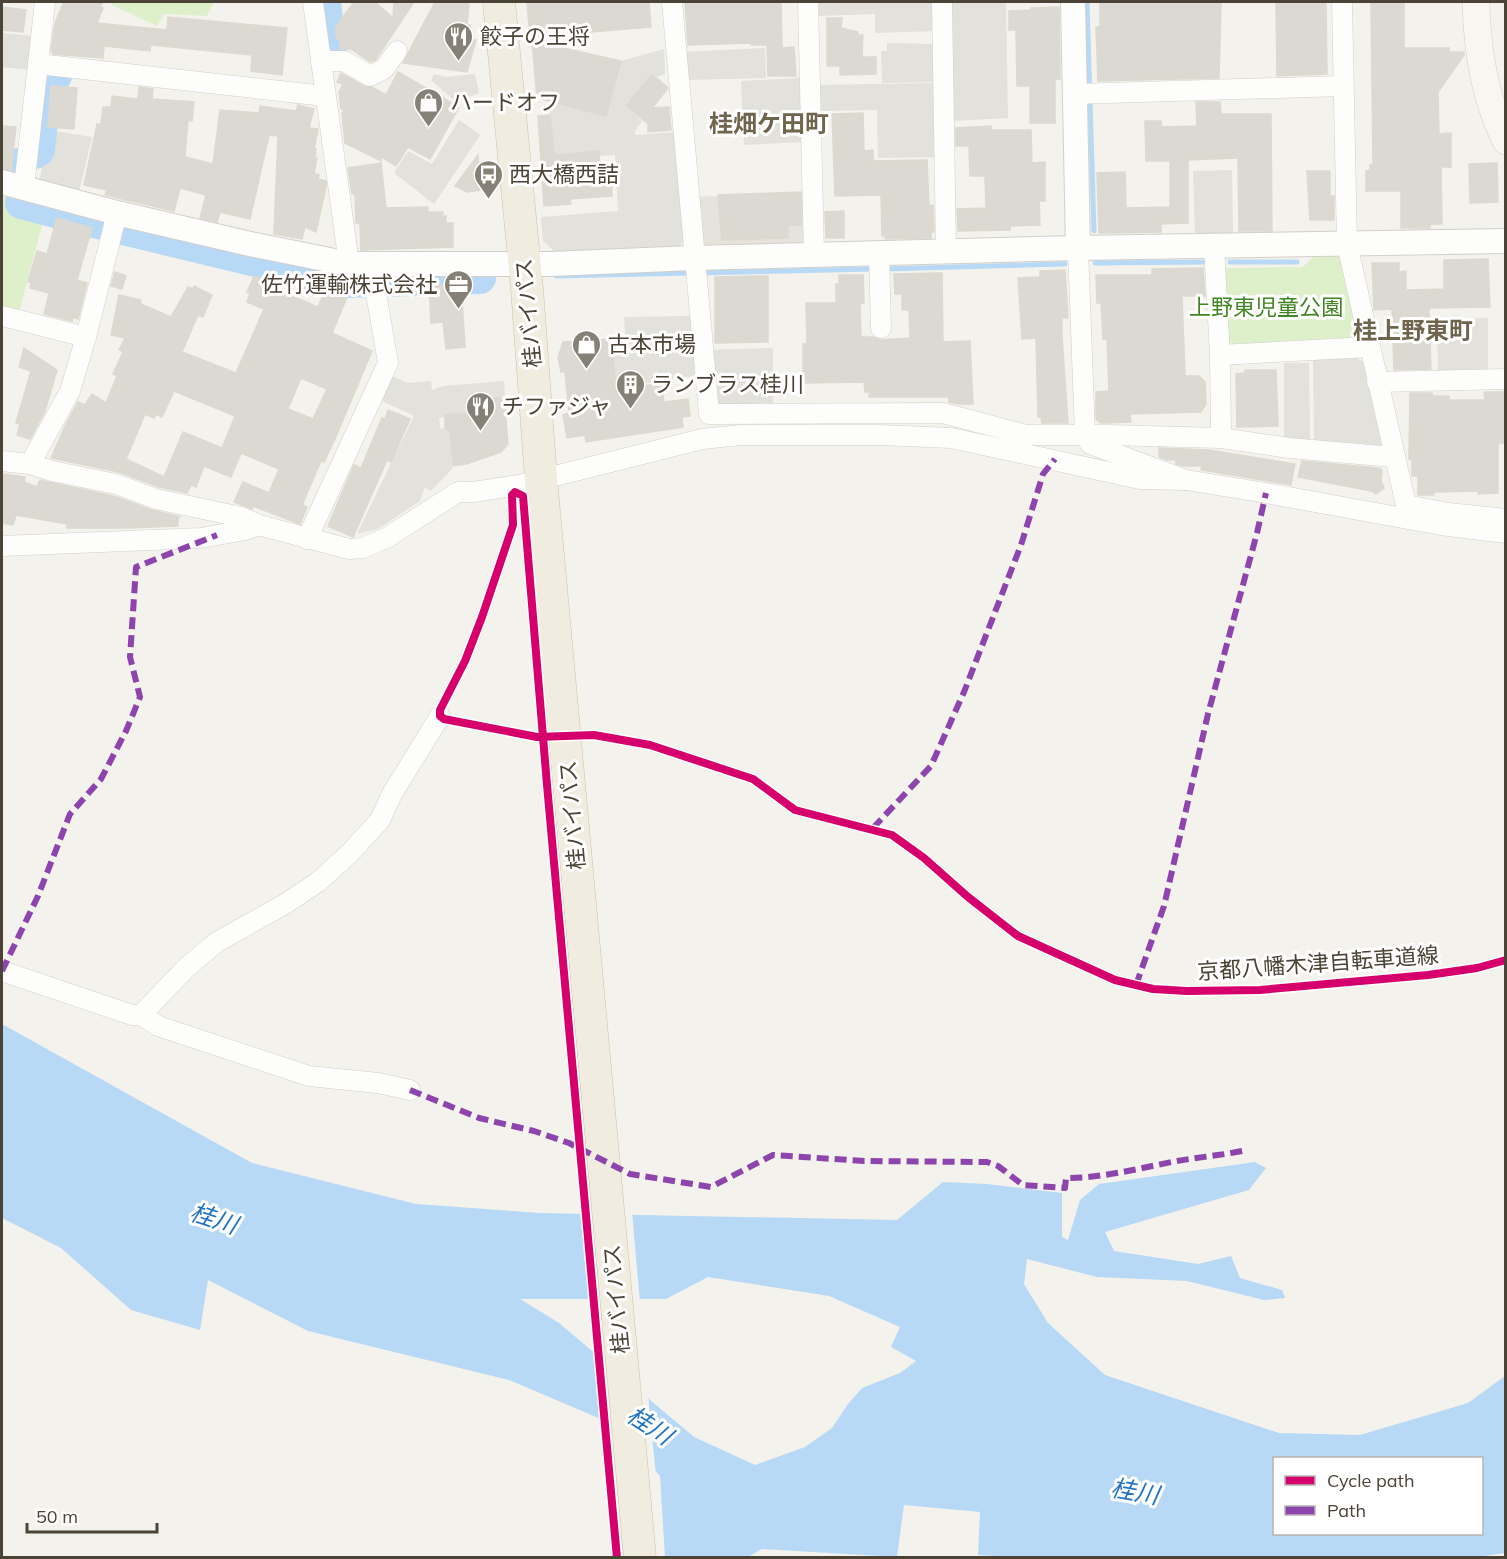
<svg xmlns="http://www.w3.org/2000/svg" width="1507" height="1559" font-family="Mulish,'Noto Sans JP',sans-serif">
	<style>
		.industrial { fill: #e6e2dc }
		.green { fill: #def0ca }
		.parking { fill: #e2e1db }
		.water { fill: #b8d9f5; fill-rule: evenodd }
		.pier { fill: #f3f2ec }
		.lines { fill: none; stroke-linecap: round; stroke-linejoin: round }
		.stream { stroke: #b8d9f5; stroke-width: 5 }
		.river { stroke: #b8d9f5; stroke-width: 32 }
		.building { fill: #dbd9d2; stroke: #dcd9d1; stroke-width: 1.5; fill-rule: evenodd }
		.minor-casing { stroke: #d1cfc9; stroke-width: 21 }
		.tertiary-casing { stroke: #d1cfc9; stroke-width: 26 }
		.secondary-casing { stroke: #d3d0c2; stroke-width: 28 }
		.trunk-casing { stroke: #cec2a4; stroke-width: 33 }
		.minor { stroke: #fdfdfc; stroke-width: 20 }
		.tertiary { stroke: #fdfdfc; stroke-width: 24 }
		.secondary { stroke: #f7f6f0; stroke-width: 27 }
		.trunk { stroke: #f0ecdf; stroke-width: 32 }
		.quiet { stroke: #8e44ad; stroke-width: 6; stroke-dasharray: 12 6; stroke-linecap: butt }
		.cycleway-casing { stroke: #fff; stroke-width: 11 }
		.cycleway { stroke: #d6006c; stroke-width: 8 }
		.labels { text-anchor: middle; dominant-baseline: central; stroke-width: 6; stroke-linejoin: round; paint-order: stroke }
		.poi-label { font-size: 22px; fill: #4b4436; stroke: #fff; text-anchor: start }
		.park-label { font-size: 22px; fill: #408521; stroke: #fff }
		.street-label { font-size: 22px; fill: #4b4436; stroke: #fff }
		.neighbourhood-label { font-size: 24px; font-weight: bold; fill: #6f644c; stroke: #fff }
		.water-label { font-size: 24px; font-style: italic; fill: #2174c5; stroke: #fff }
	</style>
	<rect width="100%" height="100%" fill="#f3f2ec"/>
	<path class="industrial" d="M805,192L806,237L798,245L708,247L698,239L692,197Z"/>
	<g class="green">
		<path d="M113,2H214L207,16L164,14L157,26L112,5Z"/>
		<path d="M2,196L15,199L19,207L45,213L19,313L2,308Z"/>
		<path d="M1314,256H1336L1341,258L1361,343L1236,348L1227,339L1225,268L1303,267Z"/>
	</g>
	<g class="parking">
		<path d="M819,2H937L938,31L875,33V14L819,16Z"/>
		<path d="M948,2H1006L1008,118L950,121Z"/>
		<path d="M2,33L32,36L29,70L2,67Z"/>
		<path d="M887,43L935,44L937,82L882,83L881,51H887Z"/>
		<path d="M765,48L766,78L686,80L684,52Z"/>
		<path d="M664,49L665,74L657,77L652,73L625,106L642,121L635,131V135L675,132L684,240L677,249L555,252L543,241L541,217L618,211L615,155L599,156V151L554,155L549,101L606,116L621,61Z"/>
		<path d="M434,74L446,77L475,74L479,93L456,102L431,80Z"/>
		<path d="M800,78L803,142L744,145L741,81Z"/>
		<path d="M936,83L938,157L878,158L877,110L817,111L816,85Z"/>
		<path d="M459,120L480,135L434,204L394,173L408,151L432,164Z"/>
		<path d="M48,130L92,137L79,192L41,184L40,178Z"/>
		<path d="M1232,170L1233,236L1195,237L1193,171Z"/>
		<path d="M692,316L694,342L626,344L624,317Z"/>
		<path d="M1488,318V373L1438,374L1437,319Z"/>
		<path d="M695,343L698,376L662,380L615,389L614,345Z"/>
		<path d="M773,348V408L713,407L709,350Z"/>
		<path d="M1357,358L1368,365L1383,443L1377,451L1314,442L1313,360Z"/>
		<path d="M1284,363H1309L1310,441L1284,439Z"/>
		<path d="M390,375L407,383L431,381L432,390L443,386L504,381L505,396L474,399L475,413L445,415V417L439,418L440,428L450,430L452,469L431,491L425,487L420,501L378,529L357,534L414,416L378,399Z"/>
	</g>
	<path class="water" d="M2,1024L252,1163L416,1204L540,1213L897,1220L943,1182L987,1184L1062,1193V1237L1068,1240L1080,1200L1099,1184L1255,1162L1266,1168L1249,1190L1105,1232L1114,1251L1198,1264L1231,1256L1240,1278L1282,1290L1285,1298L1264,1300L1187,1281L1097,1277L1027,1259L1024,1284L1048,1323L1105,1375L1279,1433L1360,1435L1468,1403L1505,1376V1553L1471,1558H1030L978,1555L980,1512L904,1505L897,1557L762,1549L748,1557H665L660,1476L608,1422L509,1380L308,1331L208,1280L200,1330L131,1310L61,1248L2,1218ZM708,1277L829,1296L900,1327L891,1347L916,1361L900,1373L862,1388L848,1404L832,1428L805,1447L755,1465L694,1437L559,1323L520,1299H666ZM1274,1458H1482V1534H1274Z"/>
	<g class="pier">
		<path d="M582,1211L632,1212L640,1302L590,1301Z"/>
		<path d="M594,1350L648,1395L656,1476L606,1425L601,1422Z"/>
	</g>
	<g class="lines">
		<g class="stream">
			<path d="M1087,2L1094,231"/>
			<path d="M1230,262H1297"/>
			<path d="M1095,263L1210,262"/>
			<path d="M884,269L1065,264"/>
			<path d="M701,273L874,269"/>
			<path d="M556,276L691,273"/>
		</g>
		<g class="river">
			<path d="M325,2L331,50"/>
			<path d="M35,153L39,150L46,84L56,76"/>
			<path d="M2,165L12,168L19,164"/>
			<path d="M21,203L94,222L343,282L480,278"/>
		</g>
	</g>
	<g class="building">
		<path d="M64,2H103L100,7L103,8L97,23L167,30L168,17L287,28L282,75L251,71L252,55L151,45L150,51L104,46L103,58L53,54L51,51L55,23Z"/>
		<path d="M354,2H375L393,18L394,2H414L376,59L374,58L376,60L370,62L351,49H340V39H337L335,28Z"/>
		<path d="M435,2L469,4L467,25H470L469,39L476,40L467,72L403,63Z"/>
		<path d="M527,2H649L651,27L530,37Z"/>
		<path d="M685,2H781L782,48L794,47L796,76H768L767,45H751V43L688,45Z"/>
		<path d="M1100,2H1221L1219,78L1098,81L1096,27H1100Z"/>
		<path d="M1276,2H1326L1327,74L1277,76Z"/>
		<path d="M1371,2H1404V48H1449V52H1464V55L1438,92L1439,134L1451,133V167H1441L1442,224H1430V228H1401V191H1366V171L1370,170V165H1373Z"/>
		<path d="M2,7L26,10L23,32L2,30Z"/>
		<path d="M1059,7L1060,79H1055V123H1030V86H1017L1016,30H1009V11L1031,10V8Z"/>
		<path d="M827,18H842L841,28L858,32V35H863L862,57H876V74L840,75V66H827Z"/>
		<path d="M532,41L621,61L606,116L537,98Z"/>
		<path d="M398,72L459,107L430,159L408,147L396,166L380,156L381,161L345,143L342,114L344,110L341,109L339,92L343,84L337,82L341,73L364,86L372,87L386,95Z"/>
		<path d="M652,74L668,88L652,108L669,107L671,130L648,132V124L626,106Z"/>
		<path d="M51,86L77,88L74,129L48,127Z"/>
		<path d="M139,87L153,89L152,99L194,102L192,121L188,120L185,157L213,164L220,110L259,113L260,106L296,111L298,105L314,109L309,128L318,129L314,149H316L315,158H317L314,173L319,175L318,179L326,181V187L316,232L305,227L302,239L274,234L278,136L269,135L250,219L220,212L217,222L200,218L206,195L180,188L174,211L105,195L107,190L84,185L97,124H101L103,107H111L112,96L138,99Z"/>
		<path d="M1196,102H1220L1221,114H1271L1272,231H1239L1238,158L1188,160V223L1161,224V232L1099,233L1097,173L1125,172L1126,208L1170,207V161H1146L1145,121H1161L1162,127L1197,126Z"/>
		<path d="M863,113L864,151L873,150V161L927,160L929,206L933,205L934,232H931V238L885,239V236H882L881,195L835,196L832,114Z"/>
		<path d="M550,115L554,155L599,151L600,170L611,169L612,196L570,199L571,204L544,206L538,116Z"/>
		<path d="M2,126L16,127L11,170L2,168Z"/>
		<path d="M991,126V130H1031L1032,163L1045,162V201H1039L1040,225L1010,226V230L958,231L957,209L986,208L985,176H970L969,146H956V128Z"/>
		<path d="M478,155L481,190L467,192L455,186Z"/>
		<path d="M381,163L386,208L428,207V212H443L442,216H446V223H453V247L361,250L360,223H356L355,194H352L348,168Z"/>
		<path d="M1497,163L1498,202L1470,203L1469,164Z"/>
		<path d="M1307,171H1330V196H1334V220H1310Z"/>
		<path d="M801,192V225H788V238L722,240L718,195Z"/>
		<path d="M844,211V238H826L825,212Z"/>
		<path d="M57,218L92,228L77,280L87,283L78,319L73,317L72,321L44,314L49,293L30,288L31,282H28L37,251L47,254Z"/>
		<path d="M1488,259L1490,307L1429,308L1431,369L1394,370L1392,309L1374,310L1372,263H1399V272L1406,271V290L1444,289V260Z"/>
		<path d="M1203,268L1205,296H1182L1185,376H1199L1205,382L1206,404L1201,412L1130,414L1131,422L1101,423L1096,419V392L1109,391L1107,339H1103L1101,303H1097L1096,275H1152V269Z"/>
		<path d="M1065,270L1068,318H1062V337L1068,423H1042L1041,417H1038L1036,338L1022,339L1018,278L1040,277V271Z"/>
		<path d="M115,272L126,276L122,289L111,286Z"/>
		<path d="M942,273L943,342L970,341L973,404H958L949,402V397H869V392H865L864,382L803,383V344L807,343L806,303H836V284H839V275H863L864,303H860L861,337H873L881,340L910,338L909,310H902V294H895L894,274Z"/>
		<path d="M254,276L271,283L270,287L318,307L328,284L349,293L332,333L372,351L335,439L324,462L321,461L302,505L307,507L300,524L253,506L252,509L234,502L243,482L269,493L279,469L241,453L231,477L204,466L196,487L191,485L187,493L159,487L119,472L51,458L65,426L78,402L85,405L92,394L106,403L117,376L113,374L123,352L119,350L125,338L111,335L119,295L141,300L140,303L143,305L171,317L188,287L193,289L194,286L212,295L203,317L198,315L182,352L236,373L264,309L247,302L250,293L247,292ZM301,378L327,389L313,419L288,409ZM174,391L235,416L222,448L183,432L164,477L126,459L145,414L154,418L156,414L162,417Z"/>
		<path d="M768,276V342L715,343V277Z"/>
		<path d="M461,284L465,347L446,349L443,322L431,323L429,286Z"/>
		<path d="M612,339L616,390L661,383L664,402L688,399L690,416L682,417L683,427L586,442L585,435L567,438L563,415L569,413L565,372H561L558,358L563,342Z"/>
		<path d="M24,348L57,370L45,411L30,439L17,435L20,424L16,423L31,371L19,367Z"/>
		<path d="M1245,370H1276L1278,426L1237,427L1236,374L1245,373Z"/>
		<path d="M1484,392H1506V443H1498V493L1478,494V491L1434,492V495H1418V476H1412V459H1409L1410,393H1432L1433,396H1449V400H1485Z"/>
		<path d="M504,397L508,444L501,452L466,464L453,466L450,430L445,429V415L475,413L473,400Z"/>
		<path d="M388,410L410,419L391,462L387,460L353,537L328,526L354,465L361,468L382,418L385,419Z"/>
		<path d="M1159,448L1209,450L1295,464L1291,485L1201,470L1202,466H1183L1176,464V460H1167L1159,457Z"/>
		<path d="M1302,461L1378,468L1382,470L1381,481L1384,488L1376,494L1371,491L1298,477Z"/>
		<path d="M3,474L25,477L24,482L37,487L40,480L113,496L152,510L181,517H178V526L126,528H67V524L16,515L13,525L2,523Z"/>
	</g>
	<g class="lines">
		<defs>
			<g id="minor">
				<path d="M313,2L349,264"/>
				<path d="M672,2L709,414L943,413L1026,435H1108L1221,438L1289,448L1394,457"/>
				<path d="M808,2L814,255"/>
				<path d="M942,2L946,251"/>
				<path d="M1342,2L1347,244L1406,505L1448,513L1506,519"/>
				<path d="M321,61H344L370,76L384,69L397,51"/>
				<path d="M38,64L325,96"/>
				<path d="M1075,94L1343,86"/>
				<path d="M24,187L45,2"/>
				<path d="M1214,246L1220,355L1221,438"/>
				<path d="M1078,248L1085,435L1090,444L1186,480L1266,493L1441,525L1506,533"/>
				<path d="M879,253L881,328"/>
				<path d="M2,316L86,337"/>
				<path d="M1220,355L1369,347"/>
				<path d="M1377,382L1506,379"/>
				<path d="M2,461L30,464L52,471L116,484L156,499L241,517L259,525L349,549L363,548L388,537L458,492H473L519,485L702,439L741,435H880L951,438L1140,479L1186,480"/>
				<path d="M30,464L70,391L86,337L117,213"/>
				<path d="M307,539L388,363L371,264"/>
				<path d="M2,546L201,538L245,530L259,525"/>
				<path d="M2,971L132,1015H141L158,1026L309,1076L378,1083L410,1090"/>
				<path d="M141,1015L187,967L217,942L285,904L318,882L350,853L380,820L392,794L440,716"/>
			</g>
			<g id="tertiary">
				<path d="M1073,2L1078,248"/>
				<path d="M2,182L117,213L250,244L349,264H551L693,258L1078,248L1506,241"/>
			</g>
			<path id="secondary" d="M1476,2C1477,50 1484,97 1506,141"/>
			<path id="trunk" d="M499,2L527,289L541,479L640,1558"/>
		</defs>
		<use href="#minor" class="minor-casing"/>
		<use href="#tertiary" class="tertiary-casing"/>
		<use href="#secondary" class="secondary-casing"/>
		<use href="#trunk" class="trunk-casing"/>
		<use href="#minor" class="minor"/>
		<use href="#tertiary" class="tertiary"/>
		<use href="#secondary" class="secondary"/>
		<use href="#trunk" class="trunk"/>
		<g class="quiet">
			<path d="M873,828L931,766L964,692L1021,545L1043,474L1055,459"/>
			<path d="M2,971L38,896L70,814L101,779L126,731L140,697L130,657L136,567L217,535"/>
			<path d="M1136,985L1164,906L1208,714L1257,533L1266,493"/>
			<path d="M410,1090L479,1118L534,1131L569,1143L630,1174L711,1187L773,1155L864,1161L987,1162L998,1166L1023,1185L1065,1188L1066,1178C1104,1178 1140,1168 1177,1161C1200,1157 1224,1155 1247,1150"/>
		</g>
		<defs>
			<path id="cycleway" d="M617,1558L547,785L523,496L515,492L512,495L513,525L482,617L465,661L440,710V716L444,719L537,737L594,735L650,745L753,779L795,810L892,835L924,858L968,897L1018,936L1115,980L1153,989L1187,991L1260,990L1428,975L1477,968L1506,960"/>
		</defs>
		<use href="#cycleway" class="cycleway-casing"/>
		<use href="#cycleway" class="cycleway"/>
	</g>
	<defs>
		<symbol id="restaurant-pin" viewBox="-11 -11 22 30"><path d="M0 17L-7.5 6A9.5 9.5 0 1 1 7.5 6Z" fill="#868176" stroke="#fff"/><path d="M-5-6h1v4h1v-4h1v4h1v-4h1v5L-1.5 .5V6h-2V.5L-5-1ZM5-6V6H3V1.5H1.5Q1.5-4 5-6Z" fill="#fff"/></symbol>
		<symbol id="shop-pin" viewBox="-11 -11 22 30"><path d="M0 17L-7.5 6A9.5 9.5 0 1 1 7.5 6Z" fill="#868176" stroke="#fff"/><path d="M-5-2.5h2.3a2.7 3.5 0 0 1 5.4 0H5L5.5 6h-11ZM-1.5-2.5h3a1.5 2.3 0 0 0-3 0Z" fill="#fff"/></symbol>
		<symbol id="bus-pin" viewBox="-11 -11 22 30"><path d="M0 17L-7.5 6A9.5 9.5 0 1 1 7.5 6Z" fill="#868176" stroke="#fff"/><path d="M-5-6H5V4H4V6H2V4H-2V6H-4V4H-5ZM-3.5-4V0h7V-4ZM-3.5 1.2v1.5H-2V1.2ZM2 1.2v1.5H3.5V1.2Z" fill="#fff"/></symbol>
		<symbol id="office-pin" viewBox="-11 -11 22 30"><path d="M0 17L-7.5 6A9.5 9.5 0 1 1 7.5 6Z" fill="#868176" stroke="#fff"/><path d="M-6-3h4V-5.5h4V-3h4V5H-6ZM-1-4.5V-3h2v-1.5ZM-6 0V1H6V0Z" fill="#fff"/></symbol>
		<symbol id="building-pin" viewBox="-11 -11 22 30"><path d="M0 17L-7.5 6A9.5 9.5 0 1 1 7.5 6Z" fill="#868176" stroke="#fff"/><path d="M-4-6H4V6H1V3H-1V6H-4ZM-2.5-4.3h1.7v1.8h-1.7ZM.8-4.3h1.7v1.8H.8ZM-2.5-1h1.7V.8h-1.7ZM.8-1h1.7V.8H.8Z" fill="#fff"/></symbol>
	</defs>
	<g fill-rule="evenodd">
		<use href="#restaurant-pin" x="442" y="20" width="33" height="45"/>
		<use href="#shop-pin" x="412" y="86" width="33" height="45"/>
		<use href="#bus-pin" x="472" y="158" width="33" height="45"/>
		<use href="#office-pin" x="442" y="268" width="33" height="45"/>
		<use href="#shop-pin" x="570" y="328" width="33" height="45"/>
		<use href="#building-pin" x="614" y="368" width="33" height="45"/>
		<use href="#restaurant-pin" x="464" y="390" width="33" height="45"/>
	</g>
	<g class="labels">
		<g class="poi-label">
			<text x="480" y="36">餃子の王将</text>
			<text x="450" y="102">ハードオフ</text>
			<text x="509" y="174">西大橋西詰</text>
			<text x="437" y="284" text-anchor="end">佐竹運輸株式会社</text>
			<text x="608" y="344">古本市場</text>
			<text x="651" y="384">ランブラス桂川</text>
			<text x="502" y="406">チファジャ</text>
		</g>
		<g class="park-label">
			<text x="1266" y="307">上野東児童公園</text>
		</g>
		<g class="street-label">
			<text transform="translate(528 313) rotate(-95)">桂バイパス</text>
			<text transform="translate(572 815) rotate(-95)">桂バイパス</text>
			<text transform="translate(1318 963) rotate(-4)">京都八幡木津自転車道線</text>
			<text transform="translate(616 1299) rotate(-95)">桂バイパス</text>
		</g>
		<g class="neighbourhood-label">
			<text x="769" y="123">桂畑ケ田町</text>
			<text x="1413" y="330">桂上野東町</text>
		</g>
		<g class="water-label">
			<text transform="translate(214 1218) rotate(18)">桂川</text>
			<text transform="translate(650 1425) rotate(33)">桂川</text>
			<text transform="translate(1135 1491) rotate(10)">桂川</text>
		</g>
	</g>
	<rect width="1507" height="1559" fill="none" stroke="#4b4436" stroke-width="6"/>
	<rect x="1273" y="1457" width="210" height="78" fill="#ffffff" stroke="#b7b4af" stroke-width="1.5"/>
	<rect x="1285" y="1476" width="30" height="9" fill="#d6006c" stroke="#b7b4af" stroke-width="1.5"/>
	<text x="1327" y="1487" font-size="18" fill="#4b4436">Cycle path</text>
	<rect x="1285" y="1506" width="30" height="9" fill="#8e44ad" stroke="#b7b4af" stroke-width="1.5"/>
	<text x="1327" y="1517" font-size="18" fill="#4b4436">Path</text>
	<path d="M27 1523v9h130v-9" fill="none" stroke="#4b4436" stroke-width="3"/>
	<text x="36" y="1523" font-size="18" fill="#4b4436" stroke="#ffffff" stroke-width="4.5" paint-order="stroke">50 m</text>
</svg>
